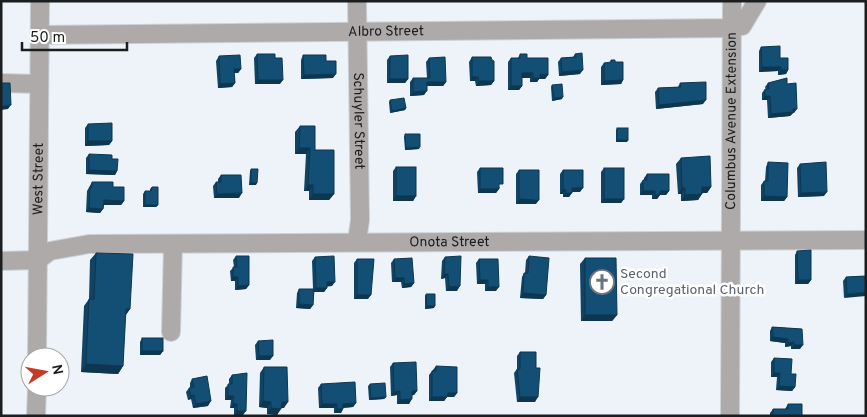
<svg xmlns="http://www.w3.org/2000/svg" width="867" height="417" font-family="Overpass,sans-serif">
	<style>
		.lines { fill: none; stroke-linecap: round; stroke-linejoin: round }
		.minor-casing { stroke: #cbd1d5; stroke-width: 20 }
		.minor { stroke: #aeaaaa; stroke-width: 18 }
		.wall { fill: #104364 }
		.shaded-wall { fill: #0d3751 }
		.building { fill: #134e74; stroke: #0d3751 }
		.labels { text-anchor: middle; dominant-baseline: central; stroke-width: 5; stroke-linejoin: round; paint-order: stroke }
		.street-label { font-size: 14px; fill: #1b1d1f; stroke: #fff }
		.worship-label { font-size: 14px; fill: #5b616d; stroke: #fff; text-anchor: start }
	</style>
	<rect width="100%" height="100%" fill="#edf3f8"/>
	<g class="lines">
		<defs>
			<g id="minor">
				<path id="s1" d="M357,1L360,220L357,241"/>
				<path id="s2" d="M40,35L732,28L742,26L757,1"/>
				<path d="M1,83L39,84"/>
				<path id="s3" d="M38,260L50,251L89,244L866,240"/>
				<path d="M1,261L38,260"/>
				<path d="M171,332L173,244"/>
				<path id="s4" d="M37,357L40,1"/>
				<path d="M36,416L37,387"/>
				<path id="s5" d="M730,416L732,1"/>
			</g>
		</defs>
		<use href="#minor" class="minor-casing"/>
		<use href="#minor" class="minor"/>
	</g>
	<g class="wall">
		<path d="M761,47L780,58L788,70L786,74L778,75V71L759,72V51Z"/>
		<path d="M257,54L275,58L280,84H255L254,58Z"/>
		<path d="M520,54L527,58L548,75L545,79H539L537,82H530V78H522V86L519,90H508V62L511,58H518Z"/>
		<path d="M575,54L580,74L559,76L558,62L561,58L573,57Z"/>
		<path d="M303,55L326,61L333,78L301,79V60Z"/>
		<path d="M219,56L241,69L238,73H234L235,83L232,87L218,88L216,61Z"/>
		<path d="M390,56L408,79L405,83H387V60Z"/>
		<path d="M472,57L494,81L491,85L476,86L475,81H470L469,62Z"/>
		<path d="M429,58L446,82L443,86H427L424,95L410,96V82L413,78H427L426,62Z"/>
		<path d="M611,60L615,62L623,80L621,84L601,85V67L604,63H610Z"/>
		<path d="M680,83L703,104L656,109L655,92L658,88L678,87Z"/>
		<path d="M768,83L787,84L794,113H793L790,116L768,118L767,100H762V93L765,89H766L765,87Z"/>
		<path d="M552,85L562,99L552,101L551,87Z"/>
		<path d="M390,100L406,108L405,110L390,113L389,102Z"/>
		<path d="M88,124L112,141L109,145L85,146V128Z"/>
		<path d="M300,126L315,150L334,194L329,200H309V191H304L306,154H295V132Z"/>
		<path d="M617,128L628,140L627,142H616V130Z"/>
		<path d="M405,134L419,149L405,150L404,137Z"/>
		<path d="M89,154L112,159L117,171L115,175L86,174V158Z"/>
		<path d="M681,158L711,187L707,193H702L698,200L681,201V194H678L676,164Z"/>
		<path d="M768,162L787,197L784,201H761V185L764,181H765L766,167Z"/>
		<path d="M800,164L824,196L798,197L797,168Z"/>
		<path d="M396,167L416,196L413,201H393V171Z"/>
		<path d="M480,168L500,188H499L496,193H478L477,172Z"/>
		<path d="M604,168L624,199L621,203H601V172Z"/>
		<path d="M251,169L256,185H249L250,171Z"/>
		<path d="M519,170L536,204H516V174Z"/>
		<path d="M563,170L580,192H572L569,197H563V194H560V174Z"/>
		<path d="M647,174L669,191L666,195H660L657,199H652V195H640V184L643,180H644V178Z"/>
		<path d="M221,175L239,198H214L213,186L216,182H218V179Z"/>
		<path d="M92,182L113,187L124,201L121,205H104L103,209L100,213L86,212L87,191Z"/>
		<path d="M152,187L158,205L156,207H143V194L145,191H150V189Z"/>
		<path d="M797,251L811,280L808,284H795V255Z"/>
		<path d="M96,253L130,309L125,316L123,366L118,374L81,372L84,306L89,299L90,260Z"/>
		<path d="M236,256L249,285L246,289L235,290V281H231L230,271L234,267L233,260Z"/>
		<path d="M529,256L546,295L543,299L520,298L522,277L524,273H525L526,260Z"/>
		<path d="M315,257L332,286H327V288L324,292H314L313,305L310,309L296,308L297,293L299,289H313L312,261Z"/>
		<path d="M445,257L457,291H446L445,278L441,279L442,261Z"/>
		<path d="M585,258L617,315L612,321H581L580,264Z"/>
		<path d="M357,259L368,299H354V263Z"/>
		<path d="M394,259L414,283L411,287L402,288L401,282H392L391,263Z"/>
		<path d="M479,259L496,291H485V284H477L476,263Z"/>
		<path d="M866,276L844,298L843,281L846,277Z"/>
		<path d="M426,294L434,308L425,309V296Z"/>
		<path d="M772,327L802,329L800,349H791V346L785,347V343L770,341V331Z"/>
		<path d="M142,338L163,351L160,355H140V342Z"/>
		<path d="M258,341L270,360H256L255,345Z"/>
		<path d="M520,352L536,368L535,402H517L514,373L517,369V356Z"/>
		<path d="M774,358L791,374L795,387L792,391L776,390L777,377H771V362Z"/>
		<path d="M393,363L417,391L414,395H412L409,404H397V395L391,396L390,367Z"/>
		<path d="M436,366L457,393L454,397H447L444,401H429V375Z"/>
		<path d="M264,367L284,408H281L277,415L267,414V408L259,407L260,373Z"/>
		<path d="M232,375L243,415H234V408H230L231,400H225V388L229,384V379Z"/>
		<path d="M192,379L208,406L193,408L191,399L188,400L186,392L189,388H190V383Z"/>
		<path d="M321,384L356,403L353,407L343,408V409L341,413H334V408H319L318,388Z"/>
		<path d="M370,384L386,397L384,399L369,400L368,386Z"/>
		<path d="M788,404L802,416H770V413L773,409H785Z"/>
	</g>
	<g class="shaded-wall">
		<path d="M762,67H781L778,71L759,72Z"/>
		<path d="M234,69H241L238,73H231Z"/>
		<path d="M583,70L580,74L559,76L562,72Z"/>
		<path d="M781,70H788L786,74L778,75Z"/>
		<path d="M522,73H533L530,78H519Z"/>
		<path d="M336,74L333,78L301,79L304,75Z"/>
		<path d="M540,74L548,75L545,79H539L537,82H530L533,78Z"/>
		<path d="M472,77H478L475,81H470Z"/>
		<path d="M390,79H408L405,83H387Z"/>
		<path d="M258,80H283L280,84H255Z"/>
		<path d="M623,80L621,84L601,85L604,81Z"/>
		<path d="M479,81H494L491,85L476,86Z"/>
		<path d="M427,82H446L443,86H424Z"/>
		<path d="M235,83L232,87L218,88L220,84Z"/>
		<path d="M511,86H522L519,90H508Z"/>
		<path d="M427,91L424,95L410,96L413,92Z"/>
		<path d="M765,96H770L767,100H762Z"/>
		<path d="M563,97L562,99L552,101L554,98Z"/>
		<path d="M706,100L703,104L656,109L659,105Z"/>
		<path d="M11,105L8,109L1,110V106Z"/>
		<path d="M406,108L405,110L390,113L392,111Z"/>
		<path d="M793,109H797L794,113H793L790,116L768,118L771,114Z"/>
		<path d="M617,140H628L627,142H616Z"/>
		<path d="M88,141H112L109,145L85,146Z"/>
		<path d="M420,147L419,149L405,150L406,148Z"/>
		<path d="M299,148H310L306,154H295Z"/>
		<path d="M89,170L117,171L115,175L86,174Z"/>
		<path d="M251,183H257L256,185H249Z"/>
		<path d="M308,185H313L309,191H304Z"/>
		<path d="M702,187H711L707,193H697Z"/>
		<path d="M572,188H583L580,192H569Z"/>
		<path d="M682,188H685L681,194H678Z"/>
		<path d="M480,189H499L496,193H478Z"/>
		<path d="M563,189L566,190L563,194H560Z"/>
		<path d="M643,191H655L652,195H640Z"/>
		<path d="M660,191H669L666,195H660L657,199H652L655,195Z"/>
		<path d="M827,192L824,196L798,197L801,193Z"/>
		<path d="M242,193L239,198H214L217,194Z"/>
		<path d="M566,193H572L569,197H563Z"/>
		<path d="M313,194H334L329,200H309Z"/>
		<path d="M702,194L698,200L681,201L685,195Z"/>
		<path d="M396,196H416L413,201H393Z"/>
		<path d="M764,196L787,197L784,201H761Z"/>
		<path d="M519,199L539,200L536,204H516Z"/>
		<path d="M604,199H624L621,203H601Z"/>
		<path d="M104,200L124,201L121,205H101Z"/>
		<path d="M145,205H158L156,207H143Z"/>
		<path d="M89,208L103,209L100,213L86,212Z"/>
		<path d="M444,274H448L445,278L441,279Z"/>
		<path d="M233,277H238L235,281H231Z"/>
		<path d="M395,278H404L401,282H392Z"/>
		<path d="M480,280H488L485,284H477Z"/>
		<path d="M798,280H811L808,284H795Z"/>
		<path d="M327,282H335L332,286L324,287Z"/>
		<path d="M414,283L411,287L402,288L404,284Z"/>
		<path d="M249,285L246,289L235,290L238,286Z"/>
		<path d="M460,286L457,291H446L449,287Z"/>
		<path d="M488,287H499L496,291H485Z"/>
		<path d="M316,288H327L324,292H313Z"/>
		<path d="M866,292V296L844,298L847,294Z"/>
		<path d="M523,293L546,295L543,299L520,298Z"/>
		<path d="M357,295H371L368,299H354Z"/>
		<path d="M299,304L313,305L310,309L296,308Z"/>
		<path d="M427,306H435L434,308L425,309Z"/>
		<path d="M126,309H130L125,316Z"/>
		<path d="M585,315H617L612,321H581Z"/>
		<path d="M773,337L788,339L785,343L770,341Z"/>
		<path d="M794,342L791,346L785,347L788,343Z"/>
		<path d="M794,345H803L800,349H791Z"/>
		<path d="M142,351H163L160,355H140Z"/>
		<path d="M259,356H273L270,360H256Z"/>
		<path d="M86,364L123,366L118,374L81,372Z"/>
		<path d="M774,373H780L777,377H771Z"/>
		<path d="M779,386L795,387L792,391L776,390Z"/>
		<path d="M400,391L397,395L391,396L394,392Z"/>
		<path d="M412,391H417L414,395L409,396Z"/>
		<path d="M448,393H457L454,397H447L444,401H429L432,397Z"/>
		<path d="M194,395L191,399L188,400L191,396Z"/>
		<path d="M228,396H234L231,400H225Z"/>
		<path d="M386,397L384,399L369,400L371,398Z"/>
		<path d="M520,397H538L535,402H517Z"/>
		<path d="M412,399L409,404H397L400,400Z"/>
		<path d="M211,401L208,406L193,408L196,404Z"/>
		<path d="M263,401L271,402L267,408L259,407Z"/>
		<path d="M282,402H288L284,408H277Z"/>
		<path d="M356,403L353,407L340,408L343,404Z"/>
		<path d="M233,404H237L234,408H230Z"/>
		<path d="M322,404H337L334,408H319Z"/>
		<path d="M271,408L281,409L277,415L267,414Z"/>
		<path d="M337,409H343L341,413H334Z"/>
		<path d="M237,411H246L243,415H234Z"/>
	</g>
	<g class="building">
		<path d="M780,46V58H788V70H781V67H762L761,47Z"/>
		<path d="M582,53L583,70L562,72L561,58L576,57L575,54Z"/>
		<path d="M257,54H275V58H282L283,80H258Z"/>
		<path d="M520,54H527V58H548V75L540,74V78H533V73H522V86H511V58H520Z"/>
		<path d="M240,55L241,69H234L235,83L220,84L219,56Z"/>
		<path d="M303,55H326V61H336V74L304,75Z"/>
		<path d="M408,55V79H390V56Z"/>
		<path d="M445,57L446,82H427V91L413,92V78H430L429,58Z"/>
		<path d="M472,57H491L492,60L494,61V81H479L478,77H472Z"/>
		<path d="M611,60H615V62H623V80L604,81V63L611,62Z"/>
		<path d="M787,78V84L796,83L797,109H793V112L771,114L770,96H765V89H769L768,83Z"/>
		<path d="M706,82V100L659,105L658,88L681,87L680,83Z"/>
		<path d="M1,83H10L11,105L1,106Z"/>
		<path d="M562,84L563,97L554,98L552,85Z"/>
		<path d="M404,98L406,108L392,111L390,100Z"/>
		<path d="M112,123V141H88V124Z"/>
		<path d="M300,126H315V150H334V194H313V185H308L310,148H299Z"/>
		<rect x="617" y="128" width="11" height="12"/>
		<path d="M405,134H420V147L406,148Z"/>
		<path d="M89,154L112,155V159H118L117,171L89,170Z"/>
		<path d="M710,156L711,187H702V194L685,195V188H682L681,158Z"/>
		<path d="M768,162L788,163L787,197L764,196V181H768Z"/>
		<path d="M826,162L827,192L801,193L800,164Z"/>
		<rect x="396" y="167" width="20" height="29"/>
		<path d="M480,168H503V184H499V189H480Z"/>
		<rect x="604" y="168" width="20" height="31"/>
		<path d="M251,169H258L257,183H251Z"/>
		<path d="M519,170H539V200L519,199Z"/>
		<path d="M563,170H583V188H572V193H566V190L563,189Z"/>
		<path d="M647,174H669V191H660V195H655V191H643V180H647Z"/>
		<path d="M221,175H241L242,193L217,194L216,182H221Z"/>
		<path d="M92,182H113V187H124V201L104,200L103,209L89,208L90,187H92Z"/>
		<path d="M152,187H158V205H145V191H151Z"/>
		<path d="M811,250V280H798L797,251Z"/>
		<path d="M96,253L133,254L130,309H126L123,366L86,364L89,299H94Z"/>
		<path d="M236,256H249V285L238,286V277H233V267H237Z"/>
		<path d="M334,256L335,282H327V288H316L315,257Z"/>
		<path d="M461,256L460,286L449,287L448,274H444L445,257Z"/>
		<path d="M529,256L549,258L546,295L523,293L524,273H528Z"/>
		<path d="M412,258L414,283L404,284V278H395L394,259Z"/>
		<path d="M585,258H616L617,315H585Z"/>
		<path d="M357,259H374L371,295H357Z"/>
		<path d="M479,259H498L499,287H488V280H480Z"/>
		<path d="M866,276V292L847,294L846,277Z"/>
		<path d="M299,289H314L313,305L299,304Z"/>
		<path d="M426,294H435V306H427Z"/>
		<path d="M772,327L802,329L803,345H794V342L788,343V339L773,337Z"/>
		<rect x="142" y="338" width="21" height="13"/>
		<path d="M273,340V356H259L258,341Z"/>
		<path d="M520,352H536V368H540L538,397H520L517,369H520Z"/>
		<path d="M774,358L792,359L791,374H796L795,387L779,386L780,373H774Z"/>
		<path d="M416,362L417,391H412V399L400,400V391L394,392L393,363Z"/>
		<path d="M436,366L457,367V393H448L447,397H432V371H436Z"/>
		<path d="M264,367H287L288,402H282L281,409L271,408V402L263,401Z"/>
		<path d="M247,373L246,411H237V404H233L234,396H228V384H232V375Z"/>
		<path d="M207,376L211,401L196,404L194,395L191,396L189,388L194,387L192,379Z"/>
		<path d="M355,382L356,403L343,404V409H337V404H322L321,384Z"/>
		<path d="M385,383L386,397L371,398L370,384Z"/>
		<path d="M788,404H802V416H773V409H788Z"/>
	</g>
	<defs>
		<symbol id="church-ring" viewBox="-11 -11 22 22"><circle r="9.5" fill="#fff" stroke="#6b7280" stroke-width="1.5"/><path d="M-1.2-6h2.4v3.5h3.3v2.4h-3.3V6h-2.4V-.1h-3.3v-2.4h3.3Z" fill="#6b7280"/></symbol>
	</defs>
	<g fill-rule="evenodd">
		<use href="#church-ring" x="588" y="268" width="28" height="28"/>
	</g>
	<g class="labels">
		<g class="street-label">
			<text stroke="none"><textPath href="#s2" startOffset="346">Albro Street</textPath></text>
			<text stroke="none"><textPath href="#s1" startOffset="120">Schuyler Street</textPath></text>
			<text stroke="none"><textPath href="#s5" startOffset="295">Columbus Avenue Extension</textPath></text>
			<text stroke="none"><textPath href="#s4" startOffset="178">West Street</textPath></text>
			<text stroke="none"><textPath href="#s3" startOffset="415">Onota Street</textPath></text>
		</g>
		<g class="worship-label">
			<text x="620" y="274">Second<tspan x="620" dy="16">Congregational Church</tspan></text>
		</g>
	</g>
	<rect width="867" height="417" fill="none" stroke="#1b1d1f" stroke-width="5"/>
	<g transform="translate(45 372) rotate(79)"><circle r="24" fill="#ffffff" stroke="#a4a5a5"/>
	<path d="M0-4L9 19L0 12L-9 19Z" fill="#c63a28"/>
	<text y="-8" font-size="14" font-weight="bold" text-anchor="middle" fill="#1b1d1f">N</text>
	</g>
	<path d="M22 42v8h105v-8" fill="none" stroke="#1b1d1f" stroke-width="2.5"/>
	<text x="30" y="42" font-size="15" fill="#1b1d1f" stroke="#ffffff" stroke-width="4" paint-order="stroke">50 m</text>
</svg>
